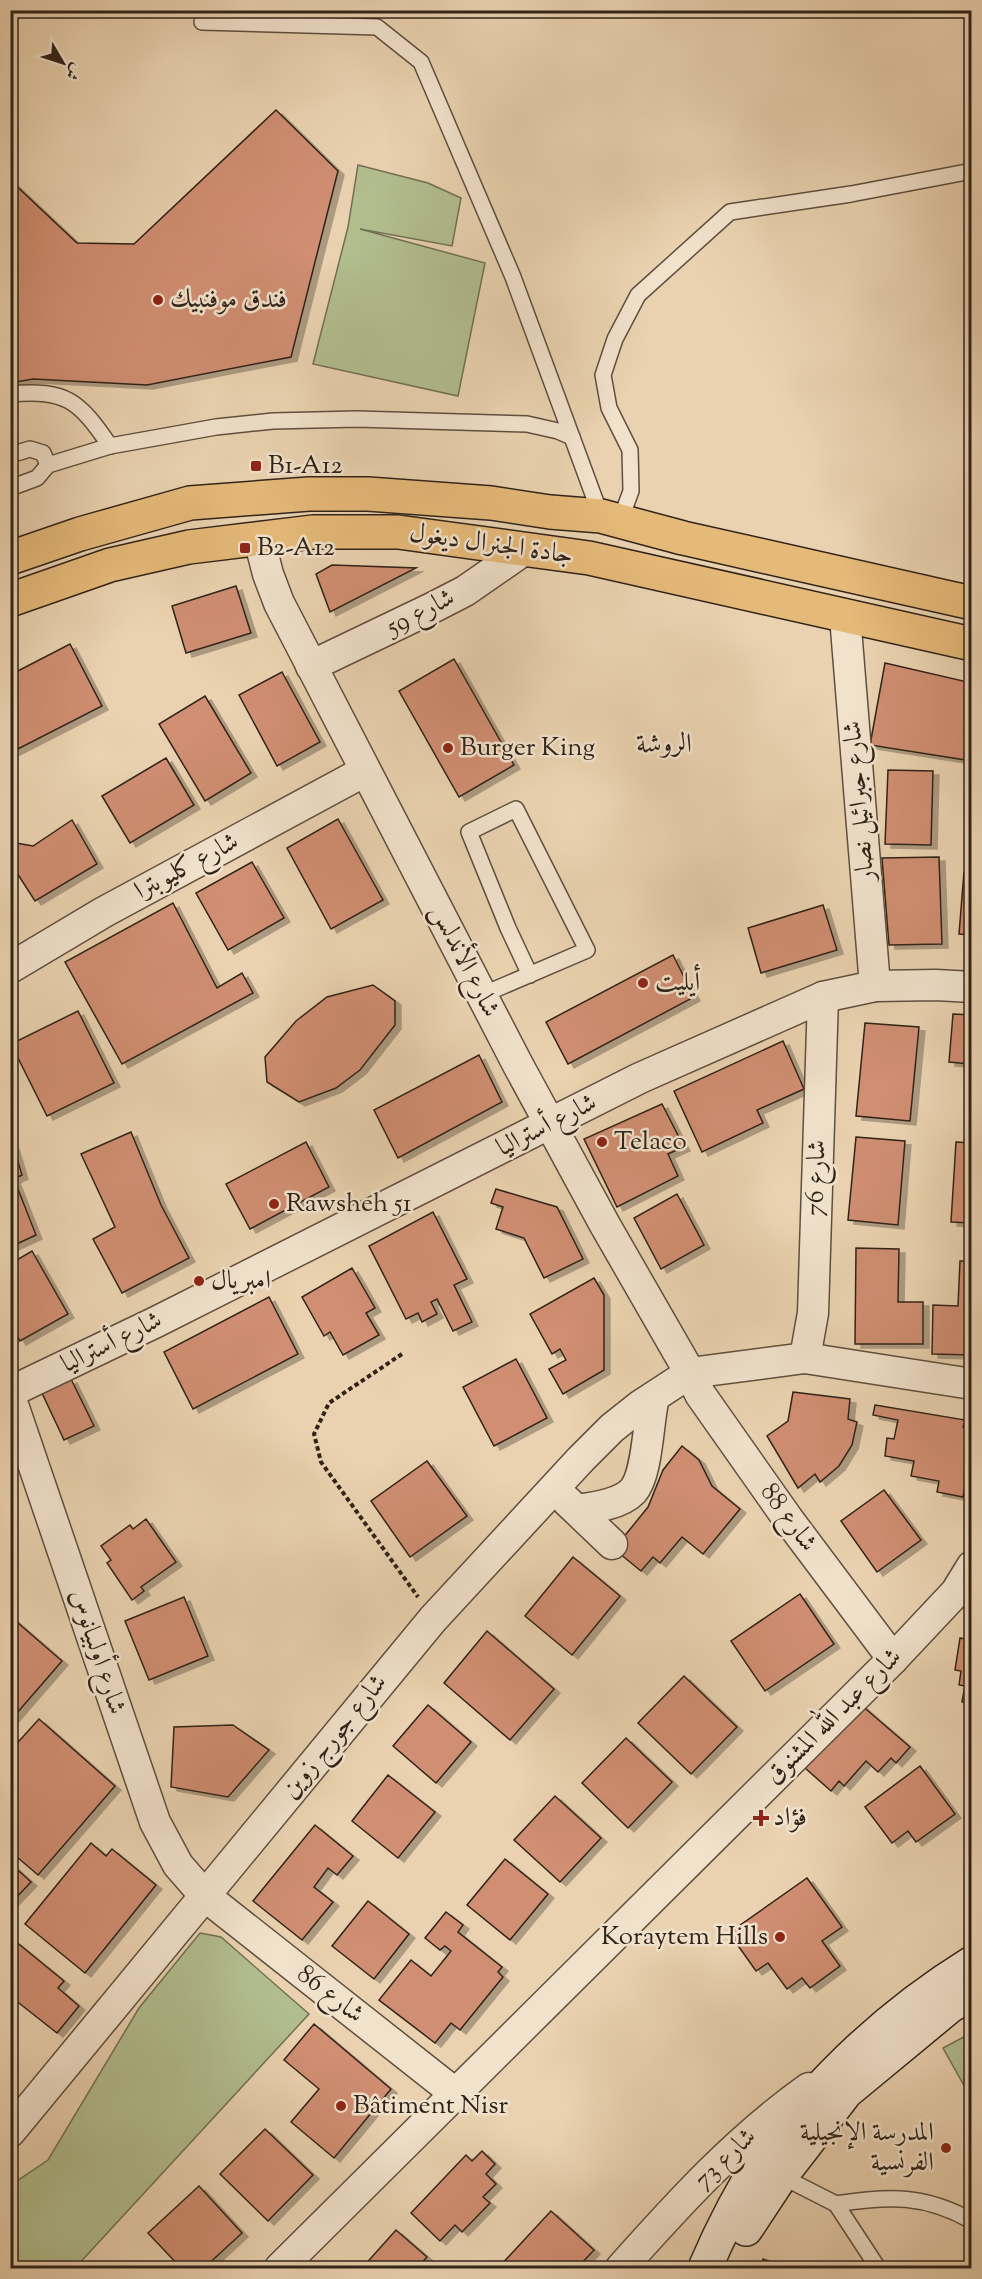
<svg xmlns="http://www.w3.org/2000/svg" width="982" height="2279" font-family="'Sorts Mill Goudy',Amiri,serif">
	<style>
		.green { fill: #b2bd8e; stroke: #717054; stroke-width: 1.5 }
		.building { fill: #d08e72; stroke: #302319; stroke-width: 1.5; filter: url(#shadow) }
		.lines { fill: none; stroke-linecap: round; stroke-linejoin: round }
		.lane-casing { stroke: #5e4f3f; stroke-width: 18 }
		.street-casing { stroke: #5e4f3f; stroke-width: 33 }
		.secondary-casing { stroke: #302319; stroke-width: 36 }
		.highway-casing { stroke: #302319; stroke-width: 36 }
		.path { stroke: #302319; stroke-width: 4; stroke-dasharray: 4.5 3; stroke-linecap: butt }
		.lane { stroke: #f1e2cc; stroke-width: 15 }
		.street { stroke: #f1e2cc; stroke-width: 30 }
		.secondary { stroke: #f1e2cc; stroke-width: 33 }
		.highway { stroke: #e5b978; stroke-width: 33 }
		.poi-dot { fill: #8f2418; stroke: #f1e2cc; stroke-width: 2 }
		.labels { text-anchor: middle; dominant-baseline: central; stroke-width: 5; stroke-linejoin: round; paint-order: stroke }
		.poi-label { font-size: 26px; fill: #302319; stroke: #f1e2cc; text-anchor: start }
		.street-label { font-size: 26px; fill: #302319; stroke: #f1e2cc }
		.neighbourhood-label { font-size: 27px; fill: #302319; stroke: #f1e2cc }
	</style>
	<defs>
		<filter id="shadow"><feDropShadow dx="6" dy="4" stdDeviation="0" flood-color="#0004"/></filter>
	</defs>
	<rect width="100%" height="100%" fill="#ead2b0"/>
	<filter id="stains"><feTurbulence type="fractalNoise" baseFrequency=".00333" numOctaves="4"/><feColorMatrix values="0 0 0 0 .2 0 0 0 0 .09 0 0 0 0 .02 0 0 0 .5 -.17"/></filter>
	<radialGradient id="worn" r=".72"><stop offset=".6" stop-color="#630" stop-opacity="0"/><stop offset="1" stop-color="#630" stop-opacity=".3"/></radialGradient>
	<g class="green">
		<path d="M358,165L428,183L461,198L452,246L360,229L485,263L458,396L313,364L348,227Z"/>
		<path d="M200,1933L221,1937L309,2014L75,2268H11V2185L48,2160L139,2008Z"/>
		<path d="M971,2033V2098L943,2048Z"/>
	</g>
	<g class="building">
		<path d="M276,110L338,171L291,357L147,385L33,379L10,383V180L77,243L134,244Z"/>
		<path d="M332,565L416,568L330,612L316,574Z"/>
		<path d="M236,586L251,633L186,653L172,606Z"/>
		<path d="M70,644L102,706L10,753V675Z"/>
		<path d="M454,659L514,765L459,797L399,691Z"/>
		<path d="M885,663L972,683V761L870,745Z"/>
		<path d="M282,672L320,742L277,766L239,695Z"/>
		<path d="M205,696L251,773L205,801L159,724Z"/>
		<path d="M166,758L194,805L130,843L102,796Z"/>
		<path d="M888,770L933,771L931,845L885,844Z"/>
		<path d="M970,782H972V847H969Z"/>
		<path d="M338,819L383,900L331,929L287,848Z"/>
		<path d="M72,820L97,864L35,901L17,873H10V842L33,846Z"/>
		<path d="M939,857L942,944L889,945L882,858Z"/>
		<path d="M252,862L284,918L228,950L196,893Z"/>
		<path d="M964,872L972,873V935L959,934Z"/>
		<path d="M173,903L217,988L242,973L253,993L122,1064L65,962Z"/>
		<path d="M823,905L837,950L761,973L748,928Z"/>
		<path d="M673,955L694,997L568,1064L546,1022Z"/>
		<path d="M373,985L395,1001V1025L360,1070L336,1088L299,1102L267,1082L265,1057L296,1021L327,997Z"/>
		<path d="M78,1011L114,1083L47,1116L11,1044Z"/>
		<path d="M953,1014L972,1015V1120H965L970,1064L949,1062Z"/>
		<path d="M865,1023L919,1027L910,1121L856,1116Z"/>
		<path d="M783,1041L804,1089L757,1110L763,1123L702,1152L674,1091Z"/>
		<path d="M479,1055L502,1102L398,1158L374,1110Z"/>
		<path d="M662,1104L684,1147L668,1154L678,1176L617,1207L584,1139Z"/>
		<path d="M131,1132L161,1205L189,1258L122,1293L93,1239L115,1227L81,1154Z"/>
		<path d="M856,1137L905,1141L898,1225L848,1220Z"/>
		<path d="M306,1142L329,1187L250,1229L226,1184Z"/>
		<path d="M956,1142L972,1143V1223L951,1222Z"/>
		<path d="M13,1145L22,1175L14,1179L36,1235L10,1247V1146Z"/>
		<path d="M496,1189L557,1207L583,1259L544,1278L524,1238L496,1229L503,1207L491,1203Z"/>
		<path d="M677,1194L704,1245L661,1269L634,1218Z"/>
		<path d="M433,1212L467,1279L454,1285L472,1322L453,1331L437,1299L431,1302L437,1314L422,1322L418,1313L406,1319L369,1246Z"/>
		<path d="M856,1248L899,1249L898,1302H923V1344H855Z"/>
		<path d="M32,1251L68,1314L20,1341L10,1324V1264Z"/>
		<path d="M960,1261H972V1355L932,1354L933,1305L958,1306Z"/>
		<path d="M352,1268L375,1308L366,1313L379,1335L343,1355L330,1332L324,1336L302,1297Z"/>
		<path d="M594,1278L604,1295V1370L563,1394L549,1369L566,1360L560,1349L552,1354L530,1314Z"/>
		<path d="M269,1297L298,1354L193,1409L164,1352Z"/>
		<path d="M516,1359L547,1418L494,1446L463,1387Z"/>
		<path d="M71,1379L94,1426L64,1440L42,1393Z"/>
		<path d="M793,1392L850,1399L848,1419L857,1422L852,1445L839,1466L820,1482L815,1474L798,1488L767,1436L788,1421Z"/>
		<path d="M875,1405L965,1420L963,1427L972,1429V1474L967,1473L963,1497L937,1492L939,1481L911,1476L914,1461L885,1456L887,1438L894,1439L898,1420L873,1415Z"/>
		<path d="M682,1446L699,1460L712,1486L740,1509L703,1554L682,1537L660,1563L653,1557L641,1571L614,1549L648,1507L663,1470Z"/>
		<path d="M427,1461L467,1516L410,1557L371,1501Z"/>
		<path d="M884,1490L921,1540L877,1572L841,1521Z"/>
		<path d="M146,1519L176,1562L141,1587L144,1591L132,1600L107,1563L111,1560L101,1546L130,1525L133,1529Z"/>
		<path d="M573,1557L620,1596L572,1655L525,1616Z"/>
		<path d="M800,1594L834,1644L765,1691L731,1641Z"/>
		<path d="M184,1597L208,1656L149,1680L125,1621Z"/>
		<path d="M10,1616L62,1661L10,1721Z"/>
		<path d="M487,1631L554,1689L510,1740L444,1683Z"/>
		<path d="M960,1638L972,1640V1704L962,1702L965,1686L959,1685L961,1671L955,1670Z"/>
		<path d="M684,1676L737,1727L691,1774L638,1723Z"/>
		<path d="M860,1704L910,1747L896,1763L891,1758L878,1772L866,1761L844,1786L839,1781L831,1791L805,1768Z"/>
		<path d="M428,1705L471,1742L436,1783L393,1746Z"/>
		<path d="M39,1719L115,1786L38,1875L10,1851V1751Z"/>
		<path d="M233,1725L269,1750L228,1797L171,1787L174,1727Z"/>
		<path d="M626,1738L672,1782L628,1828L582,1783Z"/>
		<path d="M920,1766L955,1814L916,1842L908,1831L892,1843L865,1807Z"/>
		<path d="M388,1775L435,1812L398,1858L352,1821Z"/>
		<path d="M555,1796L601,1838L560,1882L514,1840Z"/>
		<path d="M315,1825L353,1856L337,1875L328,1868L314,1887L333,1902L302,1940L253,1901Z"/>
		<path d="M91,1843L106,1856L112,1849L156,1885L85,1973L25,1924Z"/>
		<path d="M505,1859L548,1894L510,1940L467,1905Z"/>
		<path d="M10,1863L31,1882L10,1904Z"/>
		<path d="M807,1878L842,1927L822,1941L840,1966L810,1988L802,1978L787,1989L768,1963L756,1971L729,1933Z"/>
		<path d="M368,1901L409,1934L374,1979L332,1946Z"/>
		<path d="M446,1912L463,1925L458,1932L502,1967L498,1972L503,1977L460,2030L451,2023L435,2043L379,2000L411,1960L431,1976L451,1951L445,1946L440,1950L425,1938Z"/>
		<path d="M15,1941L64,1981L58,1988L79,2006L57,2033L10,1996V1946Z"/>
		<path d="M314,2024L391,2089L334,2158L291,2122L319,2089L284,2060Z"/>
		<path d="M265,2129L313,2175L268,2221L220,2174Z"/>
		<path d="M482,2151L495,2164L486,2174L496,2184L483,2197L490,2203L462,2232L455,2225L440,2241L411,2213L466,2155L472,2161Z"/>
		<path d="M199,2186L242,2233L204,2268H181L148,2233Z"/>
		<path d="M551,2211L594,2250L577,2268H498Z"/>
		<path d="M396,2230L427,2257L417,2268H362Z"/>
		<path d="M763,2259L790,2268H760Z"/>
	</g>
	<g class="lines">
		<defs>
			<g id="lane">
				<path d="M202,22L377,27L421,62L513,277L601,516"/>
				<path d="M10,394C67,389 79,401 110,446"/>
				<path d="M10,455L30,449L43,453L48,465"/>
				<path d="M10,488L37,478L48,465L110,446L216,427L273,421L357,419L527,424L558,431L572,437"/>
				<path d="M620,521L631,491L630,450L609,408L603,375L615,339L638,295L730,212L851,194L972,171"/>
				<path d="M482,995L587,950L516,809L469,832L508,928L530,975"/>
				<path d="M779,2175L836,2204L878,2268"/>
				<path d="M836,2204C889,2196 924,2194 972,2221"/>
			</g>
			<g id="street">
				<path d="M259,539L268,574L279,603L518,1065L605,1225L690,1373L700,1394L788,1519L893,1659"/>
				<path d="M845,616L875,986"/>
				<path d="M311,666L430,609L465,591L524,550"/>
				<path d="M10,968L104,912L365,771"/>
				<path d="M805,1358L813,1313L823,997"/>
				<path d="M10,1392L156,1322L640,1078L823,997L875,986L936,985L972,987"/>
				<path d="M10,1396L155,1822L178,1865L205,1896L456,2094"/>
				<path d="M567,1501L612,1544"/>
				<path d="M577,1510C593,1508 621,1504 633,1491C648,1474 648,1420 654,1397"/>
				<path d="M10,2132L433,1619L581,1459L612,1428L641,1405L690,1373L805,1358L972,1384"/>
				<path d="M280,2268L893,1659L956,1592L972,1566"/>
				<path d="M621,2268C679,2203 737,2139 809,2088"/>
			</g>
			<g id="secondary">
				<path d="M746,2229L781,2176L846,2092L950,2006L972,1993"/>
				<path d="M705,2268C722,2228 743,2188 767,2151C777,2135 792,2120 805,2105C853,2050 909,2002 972,1963"/>
			</g>
			<g id="highway">
				<path d="M10,558L80,534L190,503L309,494H368L491,503L550,512L601,516L683,538L972,603"/>
				<path d="M10,600L110,565L189,547L313,532H398L589,558L972,644"/>
			</g>
		</defs>
		<use href="#lane" class="lane-casing"/>
		<use href="#street" class="street-casing"/>
		<use href="#secondary" class="secondary-casing"/>
		<use href="#highway" class="highway-casing"/>
		<path class="path" d="M402,1354L329,1403L314,1434L321,1462L418,1597"/>
		<use href="#lane" class="lane"/>
		<use href="#street" class="street"/>
		<use href="#secondary" class="secondary"/>
		<use href="#highway" class="highway"/>
	</g>
	<g class="poi-dot">
		<circle cx="158" cy="300" r="6"/>
		<rect x="250" y="460" width="12" height="12" rx="3"/>
		<rect x="239" y="542" width="12" height="12" rx="3"/>
		<circle cx="448" cy="748" r="6"/>
		<circle cx="643" cy="983" r="6"/>
		<circle cx="602" cy="1142" r="6"/>
		<circle cx="274" cy="1204" r="6"/>
		<circle cx="199" cy="1281" r="6"/>
		<path d="M758 1809h6v6h6v6h-6v6h-6v-6h-6v-6h6z"/>
		<circle cx="780" cy="1937" r="6"/>
		<circle cx="341" cy="2106" r="6"/>
		<circle cx="946" cy="2148" r="6"/>
	</g>
	<g class="labels">
		<g class="poi-label">
			<text x="170" y="300">فندق موفنبيك</text>
			<text x="268" y="466">B1-A12</text>
			<text x="257" y="548">B2-A12</text>
			<text x="460" y="748">Burger King</text>
			<text x="655" y="983">أيليت</text>
			<text x="614" y="1142">Telaco</text>
			<text x="286" y="1204">Rawsheh 51</text>
			<text x="211" y="1281">امبريال</text>
			<text x="773" y="1818">فؤاد</text>
			<text x="768" y="1937" text-anchor="end">Koraytem Hills</text>
			<text x="353" y="2106">Bâtiment Nisr</text>
			<text x="934" y="2133" text-anchor="end">المدرسة الإنجيلية<tspan x="934" dy="30">الفرنسية</tspan></text>
		</g>
		<g class="street-label">
			<text transform="translate(491 545) rotate(8)">جادة الجنرال ديغول</text>
			<text transform="translate(421 613) rotate(-27)">شارع 59</text>
			<text transform="translate(860 801) rotate(-95)">شارع جبرائيل نصار</text>
			<text transform="translate(187 867) rotate(-28)">شارع كليوبترا</text>
			<text transform="translate(464 961) rotate(63)">شارع الأندلس</text>
			<text transform="translate(547 1126) rotate(-27)">شارع أستراليا</text>
			<text transform="translate(817 1178) rotate(-88)">شارع 76</text>
			<text transform="translate(112 1343) rotate(-26)">شارع أستراليا</text>
			<text transform="translate(788 1518) rotate(54)">شارع 88</text>
			<text transform="translate(97 1652) rotate(72)">شارع أولبيانوس</text>
			<text transform="translate(834 1717) rotate(-45)">شارع عبد الله المشنوق</text>
			<text transform="translate(335 1737) rotate(-51)">شارع جورج زوين</text>
			<text transform="translate(330 1995) rotate(38)">شارع 86</text>
			<text transform="translate(726 2159) rotate(-44)">شارع 73</text>
		</g>
		<g class="neighbourhood-label">
			<text x="664" y="745">الروشة</text>
		</g>
	</g>
	<rect width="982" height="2279" fill="none" stroke="#ead2b0" stroke-width="36"/>
	<rect x="12" y="12" width="958" height="2255" fill="none" stroke="#302319" stroke-width="3"/>
	<rect x="18" y="18" width="946" height="2243" fill="none" stroke="#302319" stroke-width="1.5"/>
	<g transform="translate(63 63) rotate(129)" stroke="#f1e2cc" stroke-width="4.5" paint-order="stroke">
	<path d="M0-4.5L10 22L0 15L-10 22Z" fill="#302319"/>
	<text y="-9" font-size="16" font-weight="bold" text-anchor="middle" fill="#302319">ش</text>
	</g>
	<rect width="100%" height="100%" filter="url(#stains)"/>
	<rect width="100%" height="100%" fill="url(#worn)"/>
</svg>
